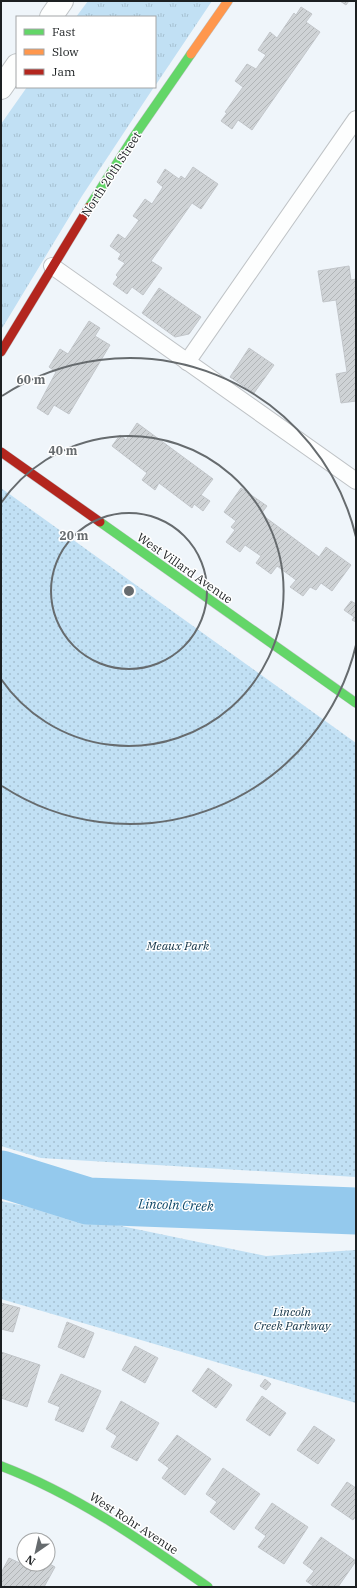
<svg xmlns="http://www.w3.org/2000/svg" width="357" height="1588" font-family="'IBM Plex Serif',serif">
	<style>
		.grass { fill: url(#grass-tufts) }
		.park { fill: url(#park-dots) }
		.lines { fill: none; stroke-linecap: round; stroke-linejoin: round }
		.river { stroke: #94c9ed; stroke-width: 47 }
		.building { fill: url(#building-hatch); stroke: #c2c6ca }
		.lane-casing { stroke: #bfc3c6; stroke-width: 18 }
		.street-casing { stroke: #bfc3c6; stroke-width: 24 }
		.fast-casing { stroke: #bfc3c6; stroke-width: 10 }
		.slow-casing { stroke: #bfc3c6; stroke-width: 10 }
		.jam-casing { stroke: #bfc3c6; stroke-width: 10 }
		.lane { stroke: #fdfefe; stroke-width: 16 }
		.street { stroke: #fdfefe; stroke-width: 22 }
		.fast { stroke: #63d668; stroke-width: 9 }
		.slow { stroke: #ff974d; stroke-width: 9 }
		.jam { stroke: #b3261e; stroke-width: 9 }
		.ring { fill: none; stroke: #666b6e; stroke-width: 2 }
		.labels { text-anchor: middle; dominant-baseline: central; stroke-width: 3; stroke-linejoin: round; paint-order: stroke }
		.street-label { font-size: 12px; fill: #1c2022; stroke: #fff }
		.park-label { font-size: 12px; font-style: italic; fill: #113246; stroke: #fff }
		.water-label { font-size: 13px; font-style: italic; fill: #0a4566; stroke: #fff }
		.centre { fill: #666b6e; stroke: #fff; stroke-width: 2 }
		.ring-label { font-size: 12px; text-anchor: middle; font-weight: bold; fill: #666b6e; stroke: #fff; stroke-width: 3; stroke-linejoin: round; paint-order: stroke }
	</style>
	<defs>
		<pattern id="grass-tufts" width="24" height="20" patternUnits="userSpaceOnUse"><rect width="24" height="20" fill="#c1e0f4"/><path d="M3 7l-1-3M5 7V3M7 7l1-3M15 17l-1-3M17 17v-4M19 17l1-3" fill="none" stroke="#a5c0d1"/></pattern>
		<pattern id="park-dots" width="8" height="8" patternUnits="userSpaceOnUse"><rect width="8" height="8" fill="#c1e0f4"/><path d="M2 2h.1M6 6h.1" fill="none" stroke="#a5c0d1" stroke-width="1.8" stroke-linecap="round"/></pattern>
		<pattern id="building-hatch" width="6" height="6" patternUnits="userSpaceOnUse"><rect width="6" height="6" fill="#cfd3d6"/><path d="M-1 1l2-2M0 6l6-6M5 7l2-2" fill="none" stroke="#b1b5b7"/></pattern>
	</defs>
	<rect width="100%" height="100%" fill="#eff5fa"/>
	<g class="grass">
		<path d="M88,1H212L155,86V17H76Z"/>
		<path d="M27,87H154L82,196L1,330V124Z"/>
	</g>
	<g class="park">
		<path d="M1,488L356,743V1177L41,1158L1,1146Z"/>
		<path d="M1,1201L266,1256L356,1250V1403L1,1299Z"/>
	</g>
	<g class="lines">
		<path class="river" d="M1,1174L88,1201L356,1211"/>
	</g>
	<g class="building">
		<path d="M340,1H349L346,5Z"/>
		<path d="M301,7L312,14L306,22L320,32L252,130L238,120L232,129L221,121L227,113L225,112L243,87L235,81L247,64L256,69L266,55L258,50L270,32L277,38L294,13L296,15Z"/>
		<path d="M193,167L218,184L201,209L192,203L151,261L162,268L143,295L132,287L127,294L113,284L118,277L116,275L125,263L118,259L121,254L110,246L118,234L125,239L139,220L133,216L145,199L152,204L163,187L157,182L165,169L179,179L181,176L185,179Z"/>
		<path d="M349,266L351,280L356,279V401L341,403L336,374L347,372L336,300L323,302L318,271Z"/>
		<path d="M159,288L201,317L189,334L175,337L142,313Z"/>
		<path d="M89,321L100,328L95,336L110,345L69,414L54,405L48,415L37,408L56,372L49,367L60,349L68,354Z"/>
		<path d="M249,348L274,365L254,393L230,377Z"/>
		<path d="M137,423L213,479L201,495L210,501L203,511L194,504L192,508L159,483L155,490L142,480L147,473L112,446L120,435L126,440Z"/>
		<path d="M241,488L267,506L261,514L319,557L326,547L351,565L332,591L321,583L316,590L310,587L303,596L290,587L296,580L277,566L271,574L256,563L261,556L245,545L240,552L226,542L235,530L231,527L236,521L224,512Z"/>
		<path d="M351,601L356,604V622L352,620L354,617L344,610Z"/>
		<path d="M1,1303L20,1308L13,1332L1,1329Z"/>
		<path d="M67,1322L94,1333L84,1358L58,1347Z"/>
		<path d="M135,1346L158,1358L145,1383L122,1370Z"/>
		<path d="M1,1352L40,1365L27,1407L1,1398Z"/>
		<path d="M208,1368L232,1385L216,1408L192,1391Z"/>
		<path d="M61,1374L101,1391L83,1432L55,1420L60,1407L48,1402Z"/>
		<path d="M265,1379L271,1384L266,1390L260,1386Z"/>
		<path d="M262,1396L286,1413L270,1436L246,1420Z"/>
		<path d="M121,1401L159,1423L137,1461L111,1447L117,1436L106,1429Z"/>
		<path d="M314,1426L335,1440L318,1464L297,1450Z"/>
		<path d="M177,1435L211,1459L185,1495L162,1478L169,1468L158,1460Z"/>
		<path d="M223,1468L260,1494L234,1530L210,1512L217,1502L206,1494Z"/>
		<path d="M347,1482L356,1488V1516L353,1520L331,1505Z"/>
		<path d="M272,1503L308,1527L284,1564L258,1547L266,1536L255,1528Z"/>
		<path d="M321,1537L356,1561L338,1587H315L306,1581L314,1571L303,1563Z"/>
		<path d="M9,1558L22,1564L24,1561V1564L48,1563L55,1567L44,1587H1V1573Z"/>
	</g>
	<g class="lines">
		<defs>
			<g id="lane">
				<path d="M52,266L356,481"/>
				<path d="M187,362L356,119"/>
			</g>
			<g id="street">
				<path d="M51,17L62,1"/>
				<path d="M1,88L17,65"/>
			</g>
			<g id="fast">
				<path d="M89,207L135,135L191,54"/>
				<path d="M100,522L356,703"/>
				<path d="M1,1466C77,1495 142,1541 208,1587"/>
			</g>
			<path id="slow" d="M191,54L228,1"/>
			<g id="jam">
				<path d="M1,352L89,207"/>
				<path d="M1,452L100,522"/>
			</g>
		</defs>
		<use href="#lane" class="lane-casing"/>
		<use href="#street" class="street-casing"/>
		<use href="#fast" class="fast-casing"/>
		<use href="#slow" class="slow-casing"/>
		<use href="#jam" class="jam-casing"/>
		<use href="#lane" class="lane"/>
		<use href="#street" class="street"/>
		<use href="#fast" class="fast"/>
		<use href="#slow" class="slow"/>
		<use href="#jam" class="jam"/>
	</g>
	<g class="ring">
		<circle cx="129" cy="591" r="78"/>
		<path d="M1 503A155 155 0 1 1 1 679"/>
		<path d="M356 645A233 233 0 0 1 2 786M2 396A233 233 0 0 1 356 537"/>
	</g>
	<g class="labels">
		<g class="street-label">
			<text transform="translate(111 174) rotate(-57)">North 20th Street</text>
			<text transform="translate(185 568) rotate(35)">West Villard Avenue</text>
			<text transform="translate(134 1523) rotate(33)">West Rohr Avenue</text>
		</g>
		<g class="park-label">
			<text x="178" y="945">Meaux Park</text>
			<text x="292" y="1311">Lincoln<tspan x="292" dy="14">Creek Parkway</tspan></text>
		</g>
		<g class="water-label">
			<text transform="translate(176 1205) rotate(2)">Lincoln Creek</text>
		</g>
	</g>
	<circle cx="129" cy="591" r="6" class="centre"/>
	<g class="ring-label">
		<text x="31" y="384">60 m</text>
		<text x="63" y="455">40 m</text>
		<text x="74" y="540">20 m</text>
	</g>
	<rect width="357" height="1588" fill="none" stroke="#1c2022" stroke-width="4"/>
	<rect x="16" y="16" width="140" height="72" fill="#ffffff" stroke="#a4a6a7"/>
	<rect x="24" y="29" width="20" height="6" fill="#63d668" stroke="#a4a6a7"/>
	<text x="52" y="36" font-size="12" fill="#1c2022">Fast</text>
	<rect x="24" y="49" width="20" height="6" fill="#ff974d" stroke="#a4a6a7"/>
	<text x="52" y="56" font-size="12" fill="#1c2022">Slow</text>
	<rect x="24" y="69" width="20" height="6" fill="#b3261e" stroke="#a4a6a7"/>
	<text x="52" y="76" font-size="12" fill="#1c2022">Jam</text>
	<g transform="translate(36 1552) rotate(214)"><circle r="19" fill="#ffffff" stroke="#a4a6a7"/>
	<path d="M0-3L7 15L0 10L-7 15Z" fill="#666b6e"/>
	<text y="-6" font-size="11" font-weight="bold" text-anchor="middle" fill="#1c2022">N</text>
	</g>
</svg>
